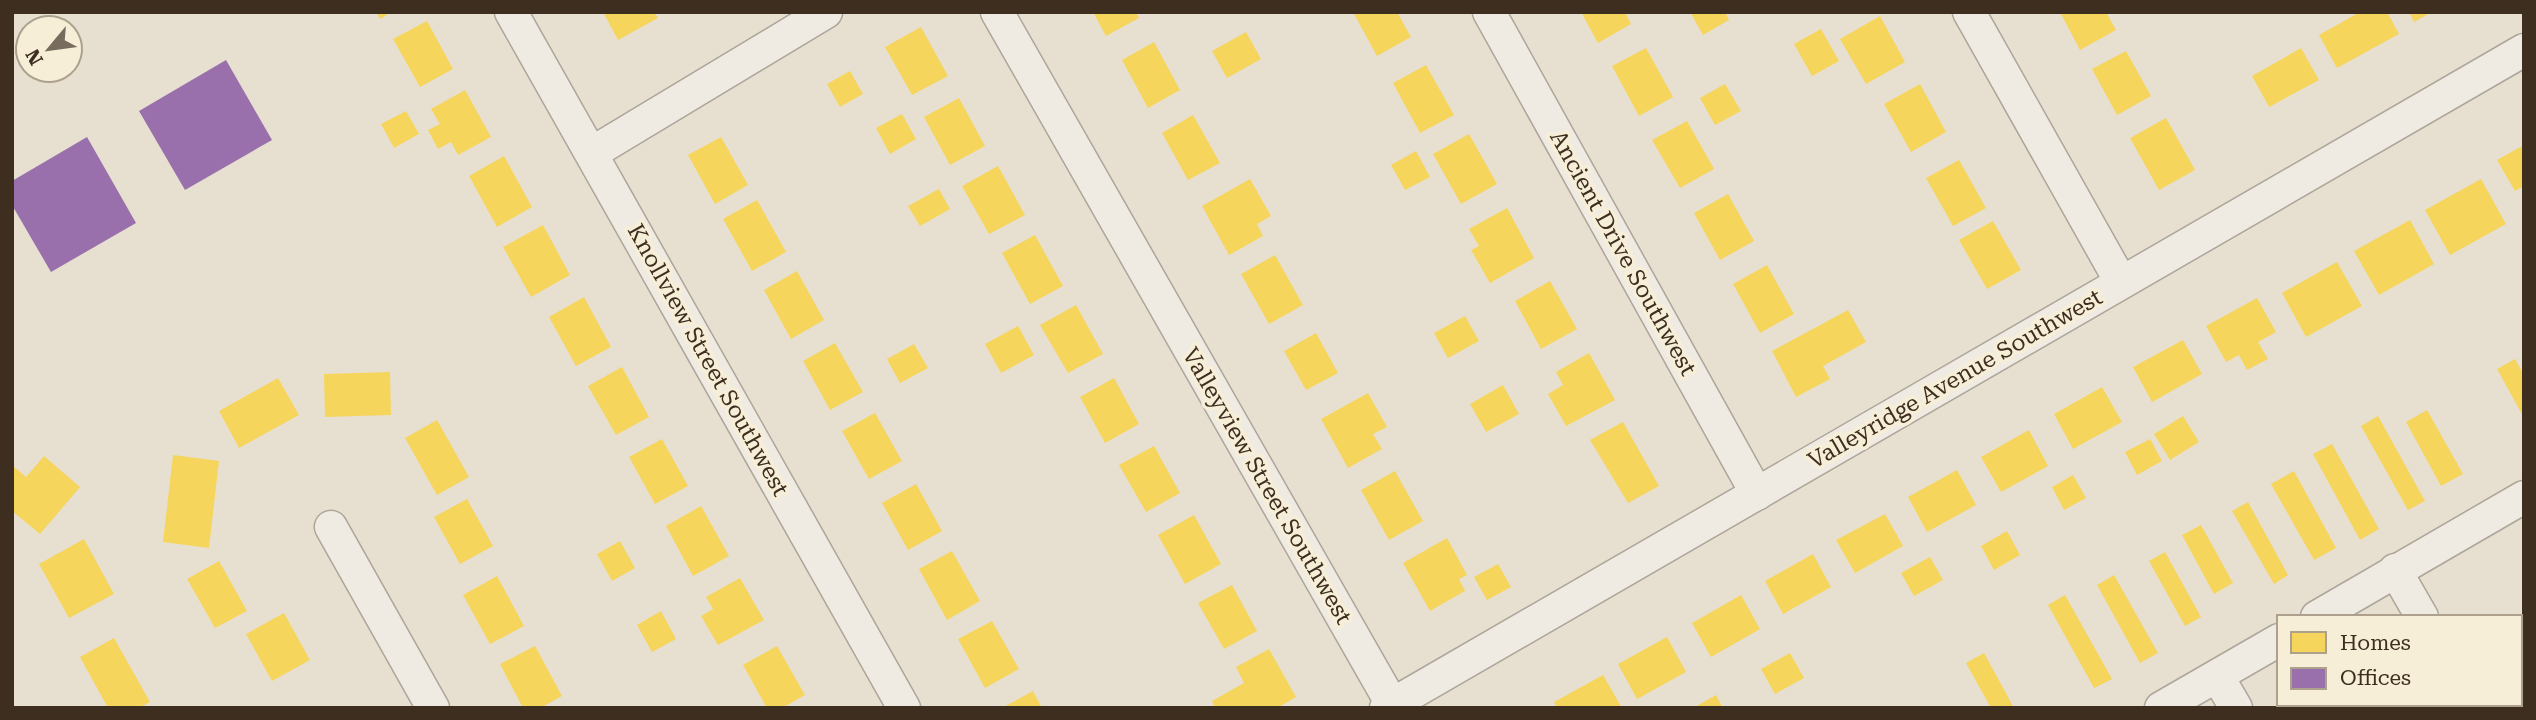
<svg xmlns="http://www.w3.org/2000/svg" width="2536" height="720" font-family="'Roboto Serif',serif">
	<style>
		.homes { fill: #f6d55c }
		.offices { fill: #9970ab }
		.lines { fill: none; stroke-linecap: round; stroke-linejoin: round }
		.street-casing { stroke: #ada599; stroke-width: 35 }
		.street { stroke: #efebe3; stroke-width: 32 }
		.labels { text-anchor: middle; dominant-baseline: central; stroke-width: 7; stroke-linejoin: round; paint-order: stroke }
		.street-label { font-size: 23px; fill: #3d2e20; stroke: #f7eed8 }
	</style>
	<rect width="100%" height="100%" fill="#e7e0d1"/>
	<g class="homes">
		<path d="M376,12H392L380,19Z"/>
		<path d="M603,12H654L658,18L618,40Z"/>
		<path d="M1093,12H1136L1139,18L1106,36Z"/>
		<path d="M1353,12H1397L1411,37L1377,56Z"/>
		<path d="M1581,12H1625L1631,24L1598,43Z"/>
		<path d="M1690,12H1725L1729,20L1703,35Z"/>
		<path d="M2060,12H2106L2116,30L2080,50Z"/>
		<path d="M2360,12H2387L2399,34L2337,68L2319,35Z"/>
		<path d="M2409,12H2432L2414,22Z"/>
		<path d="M1880,16L1905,62L1866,84L1840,39Z"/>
		<path d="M427,21L453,69L420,87L393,39Z"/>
		<path d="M921,27L948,76L912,95L885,47Z"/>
		<path d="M1821,29L1839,61L1812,76L1794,44Z"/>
		<path d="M1246,32L1261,59L1227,78L1212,51Z"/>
		<path d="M1154,42L1180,90L1148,108L1122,60Z"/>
		<path d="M1646,48L1673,97L1639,116L1612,66Z"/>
		<path d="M2301,48L2319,80L2269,107L2252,76Z"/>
		<path d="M2126,51L2151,96L2117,115L2092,69Z"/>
		<path d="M1426,65L1454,115L1420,133L1393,83Z"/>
		<path d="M850,71L863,94L840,107L827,84Z"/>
		<path d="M1725,84L1741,111L1715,125L1700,98Z"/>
		<path d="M1920,84L1946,132L1911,152L1884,104Z"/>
		<path d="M465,90L491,137L458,155L451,142L438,149L428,130L440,124L431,109Z"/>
		<path d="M959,98L985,146L950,165L924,117Z"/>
		<path d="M406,111L419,134L394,148L381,124Z"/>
		<path d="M902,114L916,139L890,154L876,128Z"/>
		<path d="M1193,115L1220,163L1188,180L1162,133Z"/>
		<path d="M2166,118L2195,170L2159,190L2130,138Z"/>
		<path d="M1687,121L1714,169L1680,188L1652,140Z"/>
		<path d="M1469,134L1497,184L1461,204L1433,154Z"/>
		<path d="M721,137L748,185L715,204L688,155Z"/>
		<path d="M2524,145V186L2515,191L2497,160Z"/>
		<path d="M1416,151L1430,177L1405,190L1391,165Z"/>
		<path d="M504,156L532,207L497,227L469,176Z"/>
		<path d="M1959,160L1986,208L1953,226L1926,178Z"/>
		<path d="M998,166L1025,215L989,234L962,186Z"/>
		<path d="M1250,179L1271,216L1257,224L1263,236L1229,255L1202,206Z"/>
		<path d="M2481,179L2506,224L2450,255L2425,210Z"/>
		<path d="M939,189L950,209L920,226L908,206Z"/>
		<path d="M1728,194L1754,241L1720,260L1694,213Z"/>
		<path d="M757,200L786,252L752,271L723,219Z"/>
		<path d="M1507,208L1534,258L1490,283L1471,250L1479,246L1469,229Z"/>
		<path d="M2410,220L2434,264L2379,295L2354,251Z"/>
		<path d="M1993,221L2021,270L1987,289L1959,240Z"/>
		<path d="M543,225L570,275L531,297L503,247Z"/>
		<path d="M1035,235L1063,286L1030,304L1002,253Z"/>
		<path d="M1275,255L1303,305L1269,324L1241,274Z"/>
		<path d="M2337,262L2362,306L2306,337L2282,293Z"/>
		<path d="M1767,265L1794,314L1760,333L1733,284Z"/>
		<path d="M797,271L824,320L791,339L764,290Z"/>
		<path d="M1550,281L1577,329L1541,349L1515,301Z"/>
		<path d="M584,297L611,347L576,366L549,317Z"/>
		<path d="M2257,298L2276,332L2258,342L2268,359L2247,370L2239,355L2226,362L2206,326Z"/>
		<path d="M1076,305L1103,354L1068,373L1040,325Z"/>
		<path d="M1848,310L1866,342L1823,366L1830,379L1796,397L1772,351Z"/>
		<path d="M1465,316L1479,341L1448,358L1434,333Z"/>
		<path d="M1018,326L1034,355L1001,373L985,344Z"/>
		<path d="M1316,333L1338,373L1306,390L1284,351Z"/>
		<path d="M2183,340L2202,374L2152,402L2133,367Z"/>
		<path d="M835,343L863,392L830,410L803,361Z"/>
		<path d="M914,344L928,368L900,383L887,359Z"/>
		<path d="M1589,353L1615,400L1566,426L1548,394L1563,385L1556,372Z"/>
		<path d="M2515,359L2524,375V418L2497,369Z"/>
		<path d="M622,367L649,417L616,435L588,386Z"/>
		<path d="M390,372L391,415L325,417L324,374Z"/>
		<path d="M278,378L299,415L239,448L219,411Z"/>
		<path d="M1114,378L1139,424L1105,443L1080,397Z"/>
		<path d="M1503,385L1519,414L1486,432L1470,404Z"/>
		<path d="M2102,387L2122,422L2073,449L2054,414Z"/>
		<path d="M1368,393L1387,427L1373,434L1382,449L1348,468L1321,419Z"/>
		<path d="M2427,410L2463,474L2441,486L2406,422Z"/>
		<path d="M875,413L902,461L869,479L842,431Z"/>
		<path d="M2183,416L2199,442L2170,460L2154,434Z"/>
		<path d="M2378,416L2425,501L2408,510L2361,426Z"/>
		<path d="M437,420L469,477L437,495L405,438Z"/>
		<path d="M1623,422L1659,486L1628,503L1590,440Z"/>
		<path d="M2029,430L2048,466L2001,492L1981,457Z"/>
		<path d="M662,439L688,486L655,504L629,457Z"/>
		<path d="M2150,439L2162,461L2137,475L2125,452Z"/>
		<path d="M2332,444L2379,529L2360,540L2313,454Z"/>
		<path d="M1154,446L1180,493L1146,512L1119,465Z"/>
		<path d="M173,455L219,461L209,548L163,542Z"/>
		<path d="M44,456L80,487L40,534L12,511V465L26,477Z"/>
		<path d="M1957,470L1976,505L1927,532L1908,497Z"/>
		<path d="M1395,471L1423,521L1389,540L1361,490Z"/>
		<path d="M2294,471L2336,548L2314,560L2271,484Z"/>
		<path d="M2073,475L2086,498L2064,510L2052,487Z"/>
		<path d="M916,484L942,531L908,550L882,503Z"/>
		<path d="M467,499L493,546L460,564L434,517Z"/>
		<path d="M2248,502L2288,575L2274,584L2232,511Z"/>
		<path d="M701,506L729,556L693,576L666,526Z"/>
		<path d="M1885,514L1903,546L1855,573L1836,540Z"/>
		<path d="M1194,515L1221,564L1185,584L1158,535Z"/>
		<path d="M2201,525L2233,583L2214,594L2182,535Z"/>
		<path d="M2007,531L2020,555L1994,570L1981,546Z"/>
		<path d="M1447,538L1467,575L1459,579L1465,591L1430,611L1403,563Z"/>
		<path d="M84,539L114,594L69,618L39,564Z"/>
		<path d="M620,541L635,568L612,581L597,554Z"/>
		<path d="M952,551L980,601L947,620L919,569Z"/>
		<path d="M2165,552L2201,617L2185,626L2149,561Z"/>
		<path d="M1813,554L1831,587L1783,614L1765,581Z"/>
		<path d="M1930,557L1943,580L1914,596L1901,573Z"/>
		<path d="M219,561L247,611L215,628L187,579Z"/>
		<path d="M1498,564L1511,587L1487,600L1474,577Z"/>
		<path d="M2114,575L2158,653L2140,663L2097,585Z"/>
		<path d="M497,576L524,626L490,644L463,595Z"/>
		<path d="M740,578L764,620L718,645L701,616L713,609L706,597Z"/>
		<path d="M1232,585L1257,631L1224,649L1198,603Z"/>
		<path d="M1741,595L1760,629L1711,657L1692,623Z"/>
		<path d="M2065,595L2112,679L2094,688L2048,605Z"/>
		<path d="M661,611L676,639L652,652L637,625Z"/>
		<path d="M284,613L310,660L272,681L246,634Z"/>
		<path d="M2520,620L2524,621V656L2521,666Z"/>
		<path d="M992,621L1019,669L985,688L958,639Z"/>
		<path d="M1667,637L1686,672L1637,699L1618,664Z"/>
		<path d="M114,638L150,702L139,708H108L80,657Z"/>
		<path d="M535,646L562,696L540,708H523L500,664Z"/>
		<path d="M777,646L805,695L782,708H767L743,665Z"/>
		<path d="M1269,649L1296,697L1277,708H1215L1212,701L1244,683L1236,667Z"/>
		<path d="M1790,653L1804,678L1775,694L1761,669Z"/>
		<path d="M1984,653L2014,708H1991L1966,663Z"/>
		<path d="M1603,675L1622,708H1557L1554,702Z"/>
		<path d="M1033,691L1042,708H1002Z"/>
		<path d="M1716,695L1723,708H1693Z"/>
	</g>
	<g class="offices">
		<path d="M226,60L272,140L185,190L139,111Z"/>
		<path d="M87,137L136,223L51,272L12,205V181Z"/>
	</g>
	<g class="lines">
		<defs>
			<g id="street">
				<path d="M511,12L904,708"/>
				<path d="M997,12L1392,704"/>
				<path d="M1489,12L1757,494"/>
				<path d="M1969,12L2121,282"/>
				<path d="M592,153L826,12"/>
				<path d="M331,527L433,708"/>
				<path d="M2395,570L2422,617"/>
				<path d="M2317,617L2524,497"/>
				<path d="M2218,677L2236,708"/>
				<path d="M2471,704L2473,708"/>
				<path d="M1386,708L2524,50"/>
				<path d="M2161,708L2279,640"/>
			</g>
		</defs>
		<use href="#street" class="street-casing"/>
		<use href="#street" class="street"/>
	</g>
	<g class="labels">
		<g class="street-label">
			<text transform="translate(1623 253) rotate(61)">Ancient Drive Southwest</text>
			<text transform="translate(708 360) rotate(61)">Knollview Street Southwest</text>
			<text transform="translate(1955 379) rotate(-30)">Valleyridge Avenue Southwest</text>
			<text transform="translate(1267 486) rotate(60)">Valleyview Street Southwest</text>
		</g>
	</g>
	<rect width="2536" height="720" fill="none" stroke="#3d2e20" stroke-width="28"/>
	<rect x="2277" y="615" width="245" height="91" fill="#f7eed8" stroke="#ada18e" stroke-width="2"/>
	<rect x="2291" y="632" width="35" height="21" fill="#f6d55c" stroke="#ada18e" stroke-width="2"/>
	<text x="2340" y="650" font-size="21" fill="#3d2e20">Homes</text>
	<rect x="2291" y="668" width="35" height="21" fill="#9970ab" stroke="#ada18e" stroke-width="2"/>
	<text x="2340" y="685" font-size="21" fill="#3d2e20">Offices</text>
	<g transform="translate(49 49) rotate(241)"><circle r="33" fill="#f7eed8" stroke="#ada18e" stroke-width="2"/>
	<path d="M0-5L12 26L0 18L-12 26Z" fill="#786c5e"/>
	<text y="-10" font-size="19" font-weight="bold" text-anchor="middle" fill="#3d2e20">N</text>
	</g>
</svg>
